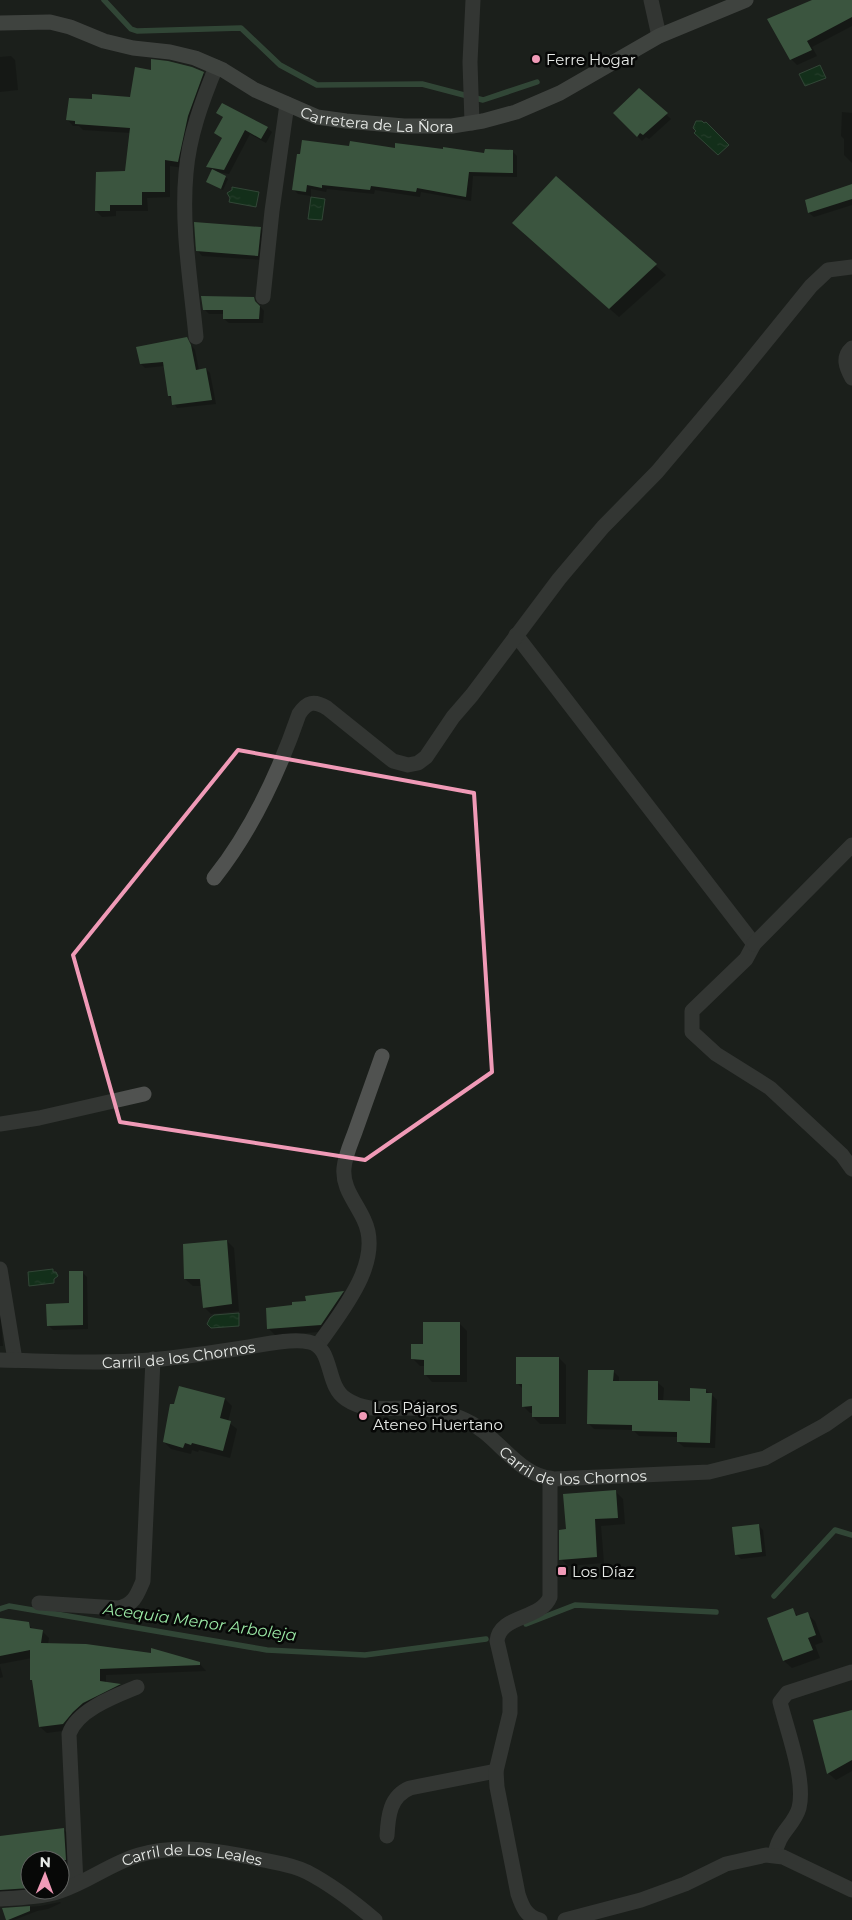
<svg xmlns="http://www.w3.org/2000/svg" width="852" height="1920" font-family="Montserrat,sans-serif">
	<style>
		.water { fill: url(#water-ripples); stroke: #4d7658 }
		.shadow { fill: #0007; fill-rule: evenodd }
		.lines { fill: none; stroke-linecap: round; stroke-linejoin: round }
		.stream { stroke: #4d7658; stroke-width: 5.5 }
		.building { fill: #62986a }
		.street { stroke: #505250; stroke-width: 15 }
		.secondary { stroke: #6c6f6c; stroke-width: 15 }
		.marked { fill: none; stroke: #f09ab7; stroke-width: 4; stroke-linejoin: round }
		.poi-dot { fill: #f09ab7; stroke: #070807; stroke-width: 2 }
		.labels { text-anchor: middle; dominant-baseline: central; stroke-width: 5; stroke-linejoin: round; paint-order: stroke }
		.poi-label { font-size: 15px; fill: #e8ebe8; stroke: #070807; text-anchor: start }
		.street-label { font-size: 15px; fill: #e8ebe8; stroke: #070807 }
		.water-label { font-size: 16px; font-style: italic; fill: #9ae8a5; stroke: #070807 }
	</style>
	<defs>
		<pattern id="water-ripples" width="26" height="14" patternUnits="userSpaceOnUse" patternTransform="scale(1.25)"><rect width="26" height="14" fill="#0b441a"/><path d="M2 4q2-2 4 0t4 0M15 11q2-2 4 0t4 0" fill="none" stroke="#2f5f3b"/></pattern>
	</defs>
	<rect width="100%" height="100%" fill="#1b1f1b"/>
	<g class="water">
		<path d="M820,65L826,78L805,86L799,74Z"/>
		<path d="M696,121H702L704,123L706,122L729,145L718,155L694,133L696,131L693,128Z"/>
		<path d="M232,187L259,192L256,207L229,202L230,198L227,193L232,190Z"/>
		<path d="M311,197L325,199L322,220L308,219Z"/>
		<path d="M53,1269V1272H56L58,1276L54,1279V1283L29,1286L28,1272Z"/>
		<path d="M239,1313V1326L211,1328L207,1324L210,1318L214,1315Z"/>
	</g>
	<g class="shadow">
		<path d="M813,0H852V26L812,47L817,56L797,65L791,59Z"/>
		<path d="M11,56L15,60L18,90L0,92V57Z"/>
		<path d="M152,71L203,73L209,79L184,168L170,166V197L147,198L148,211H116V216L102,217L96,211L127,172L131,133L83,130L79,126H73L67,119L131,99Z"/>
		<path d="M639,90L671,119L649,139L646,137L642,141L615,113Z"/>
		<path d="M842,112L852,113V163L844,155V139L841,136Z"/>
		<path d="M218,113L267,128L272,132L266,143L250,134L229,174L217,172L228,179L223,190L207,182L212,171L208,167L223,139L216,133L224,118Z"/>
		<path d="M350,147L486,155L512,151L517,156V177L473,176L471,201L421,192L420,197L375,190L374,194L327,189L326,192L311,189V196L298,194L293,189Z"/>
		<path d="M556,177L666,275L619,317L523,233Z"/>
		<path d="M852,189V205L814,217L809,213L806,201Z"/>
		<path d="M260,228L265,233L262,260L202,256L198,251Z"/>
		<path d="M253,298L264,311L263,323H229L224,319V314H209L204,309Z"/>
		<path d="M186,338L195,350L199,370L206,369L210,373L216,404L177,408L169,396L164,366L145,368L141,364Z"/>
		<path d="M227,1241L234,1248L239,1311L211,1314L204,1307L202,1286H193L185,1279Z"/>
		<path d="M82,1272L87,1277L88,1329L53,1330L48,1325L70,1305Z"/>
		<path d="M343,1292L350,1299L328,1331L276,1336L269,1329L293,1307Z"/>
		<path d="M0,1305L3,1346H0Z"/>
		<path d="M459,1323L467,1331V1382H432L425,1374V1366H420L413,1359L425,1345Z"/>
		<path d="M559,1358L566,1365V1424H540L533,1417V1413H530L523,1406V1389L517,1383Z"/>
		<path d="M613,1371L619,1377V1382L658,1383L664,1388L663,1401L691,1402L705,1390L711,1394L717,1400L715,1448L684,1447L678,1442V1437L639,1436L633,1430L594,1429L589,1424Z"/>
		<path d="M225,1399L232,1406L228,1422L237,1429L230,1458L199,1450L198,1452L192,1450L191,1454L171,1449L164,1442Z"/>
		<path d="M615,1491L623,1499L625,1524L601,1526L604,1563L568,1566L561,1559L567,1531Z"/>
		<path d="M759,1526L763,1530L766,1556L741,1559L736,1554Z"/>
		<path d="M792,1610L799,1617L807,1614L815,1621L823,1642L815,1645L820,1658L792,1668L784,1661L769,1619Z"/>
		<path d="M0,1621L28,1624L34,1630L42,1631L49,1638L48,1644L199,1663L206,1671L106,1675V1683L120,1685L126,1691L69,1730L47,1733L40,1727L32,1658L0,1664Z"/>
		<path d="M0,1666L3,1677L0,1678Z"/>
		<path d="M852,1720V1771L836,1780L828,1773L814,1721Z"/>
		<path d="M64,1830L71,1837L73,1880L64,1881L65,1889L4,1897L0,1893V1837ZM30,1860H60V1890H30Z"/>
		<path d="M60,1902L61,1903L48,1909L37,1911L14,1920H7L3,1909L40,1906Z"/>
	</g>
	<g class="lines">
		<g class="stream">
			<path d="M104,0L131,29L137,31L241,28L280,65L317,85L422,84L483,100L537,82"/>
			<path d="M774,1596L835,1530L852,1535"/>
			<path d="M0,1609L9,1606L267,1650L365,1655L486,1639"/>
			<path d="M526,1624L575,1605L716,1612"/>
		</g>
	</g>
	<g class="building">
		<path d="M812,0H852V17L807,41L812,50L790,60L767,19Z"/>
		<path d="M151,59L168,61L192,67L204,72L188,116L178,162L165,160V192H142V205H110V211H95L96,172L125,171L130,128L75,124V121L66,120L69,98L92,99V94L130,97L135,67L151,70Z"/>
		<path d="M639,88L668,113L643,135L640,133L637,137L613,113Z"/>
		<path d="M222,103L268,127L261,139L245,130L224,170L206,167L222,138L214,133L223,117L216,113Z"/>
		<path d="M302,140L349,146L350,141L395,148V143L443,149V147L484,153L485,149L513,150V173L469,172L466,197L417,188L416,192L371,186L370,190L322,185V188L307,185L306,192L292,190L297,154H300Z"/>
		<path d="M212,169L226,176L221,189L206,182Z"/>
		<path d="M556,176L657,264L609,309L512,223Z"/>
		<path d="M852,184V199L808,213L805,200Z"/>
		<path d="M194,222L261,227L258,256L196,251Z"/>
		<path d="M201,296L254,297L255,301L260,306L259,319H223V310H203Z"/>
		<path d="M187,337L191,345L196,370L206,368L212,400L172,405L171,396H168L163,362L140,364L136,347Z"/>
		<path d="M227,1240L232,1304L203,1308L200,1279H184L183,1244Z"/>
		<path d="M69,1271H83V1325L47,1326L46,1304L69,1303Z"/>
		<path d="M344,1291L321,1325L267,1329L266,1308L292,1305V1302L306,1301L305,1296Z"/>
		<path d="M423,1322H460V1375H424V1360L411,1359V1344H423Z"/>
		<path d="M516,1357H559V1417H532V1406L522,1407V1384H516Z"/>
		<path d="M588,1370H614L613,1381H658V1400L690,1401V1388L706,1389V1393H712L710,1443L677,1442V1432L632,1431V1425L587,1424Z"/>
		<path d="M179,1386L225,1398L220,1418L231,1421L223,1451L192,1443L191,1445L185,1443L183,1448L163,1442L170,1404H174Z"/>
		<path d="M616,1490L618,1518L595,1519L597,1557L559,1560V1530L566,1529L563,1494Z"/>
		<path d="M759,1524L762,1552L735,1555L732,1527Z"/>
		<path d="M793,1608L796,1616L808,1612L816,1635L808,1638L813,1650L783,1661L767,1618Z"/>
		<path d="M0,1618L29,1622L30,1628L43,1630L41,1643L86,1644L151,1653V1648L200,1662V1665L100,1669V1681L121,1684L83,1703L73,1712L63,1724L39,1727L32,1680H30V1650L0,1656Z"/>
		<path d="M852,1710V1760L827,1774L813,1720Z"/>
		<path d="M64,1828L66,1860H30V1888L0,1890V1836Z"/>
		<path d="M30,1906V1911L8,1920H6L2,1908Z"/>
	</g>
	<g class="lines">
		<g class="street">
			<path d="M651,0L659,36"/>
			<path d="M472,123L470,62L473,0"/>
			<path d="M263,297L272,211L287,104"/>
			<path d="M196,337C191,283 181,227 186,173C189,136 202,101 216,67"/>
			<path d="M852,348C842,357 846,367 852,378"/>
			<path d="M516,635L754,944L746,959L692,1011V1032L716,1054L770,1088L842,1155L852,1169"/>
			<path d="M214,878C252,830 279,772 299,714C307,702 314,700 327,708L393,761L408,765L418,763L426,757L453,717L472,695L559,579L603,527L657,472L733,382L811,286L828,270L852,267"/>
			<path d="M754,944L852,845"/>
			<path d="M0,1124L39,1118L144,1094"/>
			<path d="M0,1269L15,1360"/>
			<path d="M318,1345C341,1312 384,1262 364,1220C356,1202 342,1188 344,1168C345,1156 351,1143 355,1132C364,1106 373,1081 382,1056"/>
			<path id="s1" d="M0,1360C51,1361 101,1364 151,1360C184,1357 217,1352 249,1347C266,1344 293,1338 309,1342C334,1347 325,1386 346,1399C365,1412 386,1408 408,1408C428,1408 449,1412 467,1421C499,1436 516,1475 554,1479L709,1472L765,1458L825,1425L852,1406"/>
			<path d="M39,1603L118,1608C134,1605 137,1595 143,1581L153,1359"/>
			<path d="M387,1836C388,1816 390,1796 410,1788L496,1771"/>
			<path d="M775,1855C778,1832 794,1826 799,1808C806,1780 787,1730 780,1702L787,1693L852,1672"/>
			<path d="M76,1884L69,1734C77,1710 115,1696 137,1687"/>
			<path id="s2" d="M0,1899C18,1898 44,1897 60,1891C88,1882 111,1863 139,1855C180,1843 222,1851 263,1860C278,1863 293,1865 307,1872C332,1885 354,1902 375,1920"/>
			<path d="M540,1920C526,1917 522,1906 518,1894L497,1787L496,1771L510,1713V1697L497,1641C499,1615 541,1620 550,1597V1478"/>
			<path d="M565,1920L641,1900L685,1884L726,1864L766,1855L783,1857L852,1890"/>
		</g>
		<path class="secondary" id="s3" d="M0,23L50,22L70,27L104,41L133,48L170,52L195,58L223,70L255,90L317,117L346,121L404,126H452L483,121L516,112L560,93L659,36L746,0"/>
	</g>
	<path d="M0 0H852V1920H0ZM238,750L474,793L492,1072L365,1160L120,1122L73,955Z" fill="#1b1f1b" fill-opacity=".55" fill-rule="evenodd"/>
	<path class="marked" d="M238,750L474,793L492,1072L365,1160L120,1122L73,955Z"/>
	<g class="poi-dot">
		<circle cx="536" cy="59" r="5"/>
		<circle cx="363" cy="1416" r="5"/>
		<rect x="557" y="1566" width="10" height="10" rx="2.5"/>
	</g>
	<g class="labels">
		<g class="poi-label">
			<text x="546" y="59">Ferre Hogar</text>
			<text x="373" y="1407">Los Pájaros<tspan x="373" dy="17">Ateneo Huertano</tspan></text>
			<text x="572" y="1571">Los Díaz</text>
		</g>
		<g class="street-label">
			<text stroke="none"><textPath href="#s3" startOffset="396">Carretera de La Ñora</textPath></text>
			<text stroke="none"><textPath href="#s1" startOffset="179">Carril de los Chornos</textPath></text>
			<text stroke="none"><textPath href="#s1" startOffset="628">Carril de los Chornos</textPath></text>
			<text stroke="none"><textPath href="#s2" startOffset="201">Carril de Los Leales</textPath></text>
		</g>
		<g class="water-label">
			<text transform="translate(200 1622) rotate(8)">Acequia Menor Arboleja</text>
		</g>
	</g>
	<g transform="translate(45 1875) rotate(1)"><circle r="24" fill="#070807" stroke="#616361"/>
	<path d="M0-4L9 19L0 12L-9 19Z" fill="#f09ab7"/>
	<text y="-8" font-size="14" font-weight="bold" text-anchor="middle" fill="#e8ebe8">N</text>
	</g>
</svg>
